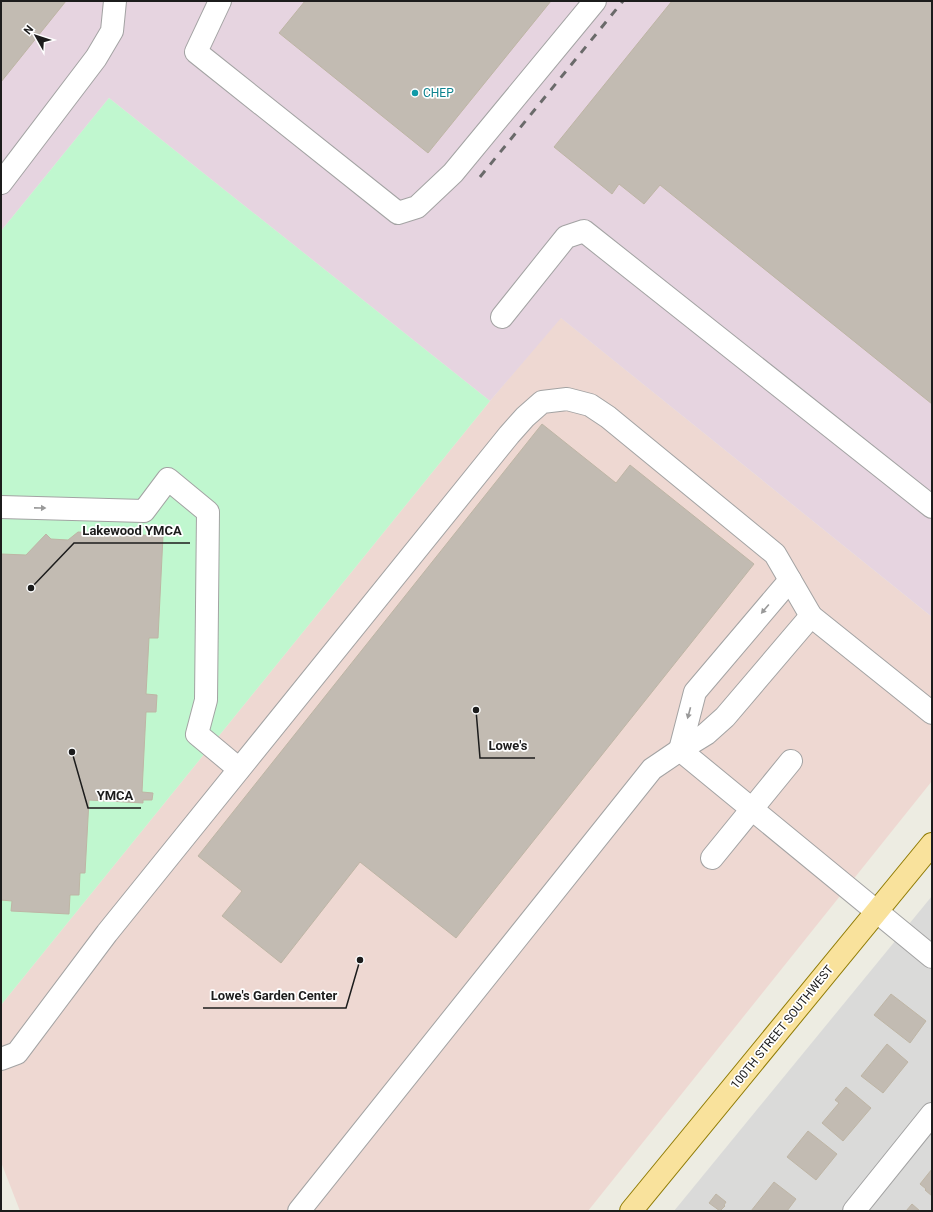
<svg xmlns="http://www.w3.org/2000/svg" width="933" height="1212" font-family="Roboto,sans-serif">
	<style>
		.residential { fill: #dadad9 }
		.commercial { fill: #eed8d2 }
		.industrial { fill: #e6d4e0 }
		.park { fill: #c0f7cf }
		.building { fill: #c2bbb2; stroke: #beb5a5 }
		.lines { fill: none; stroke-linecap: round; stroke-linejoin: round }
		.minor-casing { stroke: #a3a3a3; stroke-width: 24 }
		.major-casing { stroke: #907c05; stroke-width: 24 }
		.minor { stroke: #fff; stroke-width: 22 }
		.major { stroke: #f9e29c; stroke-width: 22 }
		.rail { stroke: #6a6a6a; stroke-width: 3; stroke-dasharray: 8 8; stroke-linecap: butt }
		.oneway { fill: #999 }
		.culture-dot { fill: #0f9aa8; stroke: #fff; stroke-width: 1.5 }
		.labels { text-anchor: middle; dominant-baseline: central; stroke-width: 3.5; stroke-linejoin: round; paint-order: stroke }
		.culture-label { font-size: 12px; fill: #0d838f; stroke: #fff; text-anchor: start }
		.street-label { font-size: 12px; fill: #1c1c1c; stroke: #fff }
		.leader { fill: none; stroke: #1c1c1c; stroke-width: 1.5 }
		.callout-dot { fill: #1c1c1c; stroke: #fff; stroke-width: 1.5 }
		.callout-label { font-size: 13px; text-anchor: middle; font-weight: bold; fill: #1c1c1c; stroke: #fff; stroke-width: 3.5; stroke-linejoin: round; paint-order: stroke }
	</style>
	<rect width="100%" height="100%" fill="#edece2"/>
	<path class="residential" d="M932,896V1211H674Z"/>
	<path class="commercial" d="M560,317L932,617V781L588,1211H20L1,1162V1005L490,401Z"/>
	<path class="industrial" d="M1,1H932V617L561,318L490,401L109,98L1,231Z"/>
	<path class="park" d="M109,98L490,401L1,1005V231Z"/>
	<g class="building">
		<path d="M1,1H66L1,82Z"/>
		<path d="M305,1H551L428,153L279,33Z"/>
		<path d="M672,1H932V404L660,185L644,204L619,184L612,194L554,147Z"/>
		<path d="M542,424L616,483L630,465L754,564L456,938L360,862L281,963L222,916L242,891L198,856Z"/>
		<path d="M78,532L163,536L158,638H149L146,694L157,695L156,712H146L142,792L153,793L152,800H143V803L89,800L85,873H80L79,895H70L69,914L11,911L12,901L1,900V554L26,555L46,534L51,539L68,540Z"/>
		<path d="M891,994L926,1021L910,1043L874,1015Z"/>
		<path d="M887,1044L908,1062L883,1093L861,1076Z"/>
		<path d="M846,1087L871,1108L843,1141L822,1123L839,1103L835,1100Z"/>
		<path d="M808,1131L837,1154L816,1180L787,1157Z"/>
		<path d="M932,1169V1196L925,1190L926,1189L920,1184Z"/>
		<path d="M774,1182L796,1199L787,1211H751Z"/>
		<path d="M716,1194L726,1202L724,1205L725,1206L720,1211L709,1203Z"/>
		<path d="M912,1204L920,1211H906Z"/>
	</g>
	<g class="lines">
		<defs>
			<g id="minor">
				<path d="M220,1L196,52L398,213L417,207L453,173L595,1"/>
				<path d="M1,183L96,58L112,31L115,1"/>
				<path d="M502,317L566,237L584,231L932,507"/>
				<path d="M1,507L144,511L168,479L208,512L206,700L197,734L239,769"/>
				<path d="M790,580L695,692L680,750L932,957"/>
				<path d="M712,858L791,761"/>
				<path d="M1,1059L17,1053L107,933L509,435L525,417L542,402L567,399L590,405L608,417L775,554L811,616L932,713"/>
				<path d="M299,1211L652,769L680,750L706,734L725,717L811,616"/>
				<path d="M854,1211L932,1114"/>
			</g>
			<path id="major" d="M631,1211L932,844"/>
		</defs>
		<use href="#minor" class="minor-casing"/>
		<use href="#major" class="major-casing"/>
		<use href="#minor" class="minor"/>
		<use href="#major" class="major"/>
		<path class="rail" d="M480,177L623,1"/>
	</g>
	<defs><path id="oneway-solid" d="M-6-.8H1V-3.2L6.5 0L1 3.2V.8H-6Z"/></defs>
	<g class="oneway">
		<use href="#oneway-solid" transform="translate(40 508) rotate(1)"/>
		<use href="#oneway-solid" transform="translate(765 609) rotate(130)"/>
		<use href="#oneway-solid" transform="translate(689 713) rotate(105)"/>
	</g>
	<circle class="culture-dot" cx="415" cy="93" r="4"/>
	<g class="labels">
		<g class="culture-label">
			<text x="423" y="93">CHEP</text>
		</g>
		<g class="street-label">
			<text transform="translate(782 1027) rotate(-51)">100TH STREET SOUTHWEST</text>
		</g>
	</g>
	<path class="leader" d="M31 588L74 543H190M476 710L480 758H535M72 752L88 808H141M360 960L346 1008H203"/>
	<g class="callout-dot">
		<circle cx="31" cy="588" r="4"/>
		<circle cx="476" cy="710" r="4"/>
		<circle cx="72" cy="752" r="4"/>
		<circle cx="360" cy="960" r="4"/>
	</g>
	<g class="callout-label">
		<text x="132" y="535">Lakewood YMCA</text>
		<text x="508" y="750">Lowe's</text>
		<text x="115" y="800">YMCA</text>
		<text x="274" y="1000">Lowe's Garden Center</text>
	</g>
	<rect width="933" height="1212" fill="none" stroke="#1c1c1c" stroke-width="4"/>
	<g transform="translate(36 36) rotate(309)" stroke="#ffffff" stroke-width="3" paint-order="stroke">
	<path d="M0-3L7 15L0 10L-7 15Z" fill="#1c1c1c"/>
	<text y="-6" font-size="11" font-weight="bold" text-anchor="middle" fill="#1c1c1c">N</text>
	</g>
</svg>
